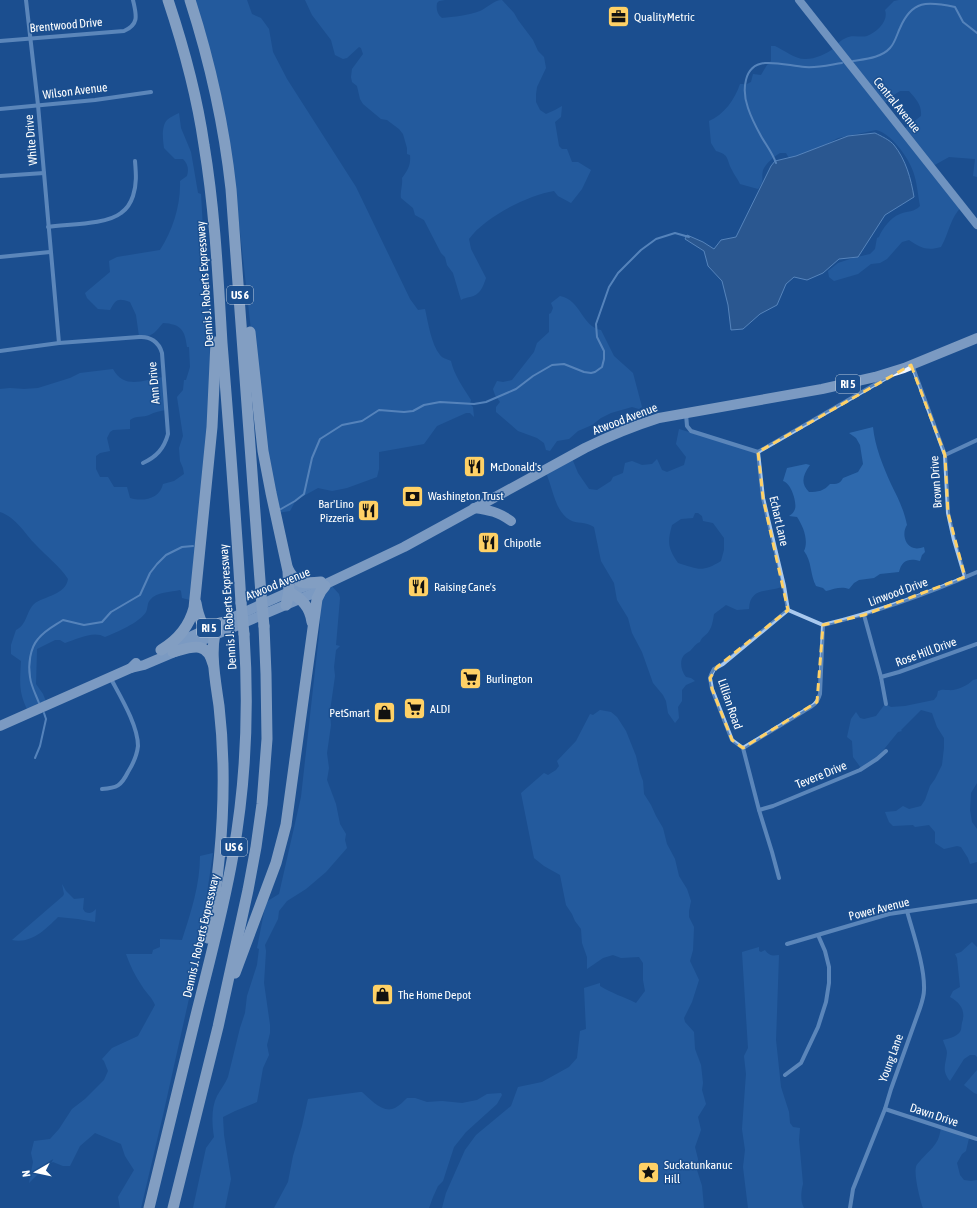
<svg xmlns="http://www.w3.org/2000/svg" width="977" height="1208" font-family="'Asap Condensed',sans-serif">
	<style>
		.green { fill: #2e69ad; fill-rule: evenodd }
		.water { fill: #3c6290; stroke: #9cc4f0 }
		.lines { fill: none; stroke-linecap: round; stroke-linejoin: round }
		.stream { stroke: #9cc4f0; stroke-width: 2 }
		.street { stroke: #a9c9ee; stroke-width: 4 }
		.secondary { stroke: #d6e6fa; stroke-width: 8 }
		.primary { stroke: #f0f6ff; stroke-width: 10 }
		.highway { stroke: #fff; stroke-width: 11 }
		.highway-bridge { stroke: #fff; stroke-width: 11 }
		.marked { fill: none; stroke: #ffd166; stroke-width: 3; stroke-dasharray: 8 5; stroke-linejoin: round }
		.labels { text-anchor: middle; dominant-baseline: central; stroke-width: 3; stroke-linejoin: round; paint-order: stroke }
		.shield { fill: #1b4f8f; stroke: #bbcadd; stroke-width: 1 }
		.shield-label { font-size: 11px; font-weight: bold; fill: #fff }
		.poi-label { font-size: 12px; fill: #fff; stroke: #1b4f8f; text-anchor: start }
		.street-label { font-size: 12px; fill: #fff; stroke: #1b4f8f }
	</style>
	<rect width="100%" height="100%" fill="#1b4f8f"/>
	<g class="green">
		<path d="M191,0H247L252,14L261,18L269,29L273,52L287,79L356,187L410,299L418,310L425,309C428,322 431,344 440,355C442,358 447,359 451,361C454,375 463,387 471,400L470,404L473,407L474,417L470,413H466L437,426L424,444L379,452V469L377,477L347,488L332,491L318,488L296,500L290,511L277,513L251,330L234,178Z"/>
		<path d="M305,0H445L439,1L437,3C436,9 437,14 442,18C454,17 469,15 480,11C487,8 494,0 502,0L514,13L518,20L533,40L538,51L544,57L546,68L537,87L536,94V102L540,110L546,114L555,110L562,106L561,117L555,122L559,146L562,149H567L572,162H578L591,170L582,189L571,203L558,196L554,191C528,195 485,217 469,239L471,249L486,278C483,287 480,295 470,297C466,298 464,298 461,300L453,273L447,265L445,257L441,253L424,220L415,215L413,208L401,198C400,191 403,185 402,178C408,170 411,165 410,155L407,154V148L403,134L399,129L387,120L381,119L363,104L360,99L357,86L352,82L351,77L352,69L363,54L361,48L359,47L347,58L343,59L335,55L331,40L312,15Z"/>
		<path d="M899,0H977V177L973,176L975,159L949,157L931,167L962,206C950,218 949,233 941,247C927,251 921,248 909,240L902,242L887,259L880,263L871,264L858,274L834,281L829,277L828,271L838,263L853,258L870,254L875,249L877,238L879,237C882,229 891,217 900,214C907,211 915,212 920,206C918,195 917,182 913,171C908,157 891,133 876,130L838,138L802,157L789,158L786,153H780C774,157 766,163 763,170C761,179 765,180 758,189L740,184C738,179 734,175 732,170C726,159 730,155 716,151L711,143L709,121C724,115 735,99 740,84H743L745,85L751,82L753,74L761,75L767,65L771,61V46H775C784,50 796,60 806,59C815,59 827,54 834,48C837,44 841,40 846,38C852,34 861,38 867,36C877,32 889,21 885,10L894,1ZM900,91H909C916,99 922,105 921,116L903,130L882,106L892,96Z"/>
		<path d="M179,113L181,128L191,152L198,193L201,194L212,390L194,601L182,598L181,591L180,590C171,592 156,592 150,600C147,603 148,608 146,612C139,623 117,632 105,637C94,630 77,639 65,643L60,640H55L37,649L36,684L43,694L47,704L29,713C18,693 20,682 21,661L11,654V645L16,630C27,625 26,612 34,604C44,596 66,595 68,579C60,566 47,557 36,545C25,534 16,517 0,512V389L10,388L24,389L38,388L70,378L80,373L113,369C124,390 144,380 163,377L166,410C160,411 155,412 149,415C143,418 136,415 130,420V429L113,430L110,432L107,438L110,451L100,453L96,456V469L100,477H108L114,487H127L130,498C143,502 160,499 163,484L174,481L184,474L183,468L180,461L179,448L183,436L177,397L183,390L184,380H186L190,367L189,347H187C185,330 181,324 163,323C155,332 152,338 139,336L136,315L130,302C118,298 116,299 110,310L98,309L87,298L85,293L110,272L109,261L117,257L160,250C173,230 181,204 180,181L187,176C189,169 188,164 183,159H175L164,148C163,140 161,127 167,120C170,117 175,115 179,113Z"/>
		<path d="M560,296C581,300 582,327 601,330L614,356L633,373L642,407L639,409L632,407L611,413L601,418L592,425L578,431L569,439L557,441L550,451L546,450L544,443L537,438L518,431L496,412V407L500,402L495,395L493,389L497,381L503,382L512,380L534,352L537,343L549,332V314L551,313L553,308L551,303Z"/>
		<path d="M873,427C875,447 883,466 891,484C898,498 904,510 907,525C902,532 904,546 914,548C917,549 921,548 924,547L925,552L922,555L920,561C909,558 902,560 899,572L880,574L874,578L859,580L854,583L849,589C841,586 834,589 826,591L823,588L816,586C810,575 812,561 804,551C809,540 803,526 797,517L789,516C792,514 794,512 795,509C797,502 791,483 783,481L787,468L806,464L810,465C803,475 800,483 809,492C818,492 824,491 830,484C837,484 840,484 843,478L858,472L863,464L860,445L856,438L849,433Z"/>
		<path d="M679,429L756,452L757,457L762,496L784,586C769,593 750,586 749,609L737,610L726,605L714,614C713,620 712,627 709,631C706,636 702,636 700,642C695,644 694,647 690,651C688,652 686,653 684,655C679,661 681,671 686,677L691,678L695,681L686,685L682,690V701L678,707L679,718L675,723L668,713L666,701L663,695L653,683L642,652L632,633L628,618L617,600L614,583L601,561L594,527C585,521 577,524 570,520C554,511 553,486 545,471L571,456L578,473L589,489L597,490L611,481L613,477L623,473L625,463L632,461L642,465L652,464L657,459L662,470L667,472L684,465L686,457L676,444ZM695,513H698L702,516L703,521L713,523L724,538V550L721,561C702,573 698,569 678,563C668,548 667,543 672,525L681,519L693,518Z"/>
		<path d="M329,583L339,594L340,598L336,645L340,646L336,650L334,667L335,676L330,711L331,725L327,753L329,768L327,780L336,804L340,824L346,834L345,840L347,848L326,872L306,889L287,901L279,911L278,919L265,945L266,951L264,983L270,1025V1033L267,1045L269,1055L263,1068L257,1102L235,1111L223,1117L224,1135L231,1179L225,1208H193L206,1148L214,1137C212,1124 211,1108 217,1096C221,1089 225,1084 228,1077L240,1028L245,1013L247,996L257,965L259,949L257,948L266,902L279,894L301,797L320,626L319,601Z"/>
		<path d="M977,679V783L971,793L970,810L972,822L977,829V862L970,864L968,858L961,847L957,846L944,849L935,843V832L929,825L915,827L913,825L893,826L889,822L885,812L896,811L903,806L909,809L921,806L925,800L930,786L935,779L942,765L944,748V738L937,727L932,713L921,710L901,730L902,731L898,732L876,759L861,768L853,757L852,741L847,737L851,719L856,712L860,718L864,719L876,716L885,704L891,707L905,706L934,700L937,696L938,691C943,689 943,690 948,690C957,691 967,686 973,680Z"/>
		<path d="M600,710L611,712L617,717L626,731L636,756L640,773L643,781L644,794L651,805L656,816L663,828L667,844L675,859L679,876L687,889L691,901L689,911V917L694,927L693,950L690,961L699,980L692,1002L684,1018L685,1022L694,1032L695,1049L701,1065L703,1083L702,1090L706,1104L698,1117L701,1130L695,1147L698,1159L697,1170L702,1186L704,1208H442L446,1193L465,1150L476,1135L511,1106L518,1087L542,1082L569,1067L577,1058L580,1031L586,1029L584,988L600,983V986C611,993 624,997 636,1003L645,991L643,980V963L639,957L621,958L613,955L603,958L587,969V957L582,943L581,929L575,921L572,914L566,905L560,875L544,866L534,858L521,793L544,773L548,775L556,770L559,766L557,761L576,741L590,714L593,715Z"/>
		<path d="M213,853L196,967L163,1115L141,1208H120L118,1197L134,1170L125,1156L121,1144L95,1133L80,1146L70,1166H63L53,1162L46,1166L29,1183L33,1162L31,1153L34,1141L50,1139L59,1129L72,1109L85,1099L104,1080L108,1071L104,1061L102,1059L112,1048L138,1036L155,1005C152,997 146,993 142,986C135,976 130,965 126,954H152L153,950L160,947V939L182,940C191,912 200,885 200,856Z"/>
		<path d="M62,884L66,891L74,899L84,898L83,909L85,912C90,914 92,913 96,909L95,922L78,919L58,917C45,930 31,944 12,940L63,896L64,894Z"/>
		<path d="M972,942L977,947V1057L975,1055H970L964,1059L950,1081C941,1070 946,1064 947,1053C947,1049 944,1044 943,1040C948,1039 956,1037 960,1032C962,1029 961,1026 962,1023C966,1011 961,1003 950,997L953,991L960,987L957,958L955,954L961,952Z"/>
		<path d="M759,947V951L761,952L765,950C769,956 773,956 779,955L776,1040L781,1087L789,1112L790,1123L793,1127L800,1128L799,1140L803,1184C801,1191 800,1201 804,1208H748L743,1167L745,1150L742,1129L746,1074L744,1056L748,1048L742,952Z"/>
		<path d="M977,1070V1094L974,1093L964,1085Z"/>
		<path d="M360,1092H362C370,1099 383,1114 395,1108C399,1106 404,1101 407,1098H415L427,1102L442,1101L462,1103L477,1100L487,1094L501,1093L502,1095L497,1104L466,1132L454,1147L443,1181L438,1186L433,1197L429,1208H274L288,1182L293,1156L302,1126L308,1099Z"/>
		<path d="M941,1128L969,1138L966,1151L962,1154L957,1163L960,1175L964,1180L971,1181L977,1180V1208H923C920,1200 914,1175 916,1167C917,1162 932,1150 936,1143C939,1139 940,1133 941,1128Z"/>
	</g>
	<path class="water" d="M875,133C881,136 890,140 894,145C906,160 911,179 914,197L885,215L858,257L839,259L823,273L807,280L794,277L786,284L777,305L760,314L743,329L731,330L728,305L722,281L708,266L704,251L685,239L687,235L703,242L714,249L721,240L736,237L771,166L775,161L796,156L848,136Z"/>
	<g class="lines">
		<g class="stream">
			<path d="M853,61C865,59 881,58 890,48C895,43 897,34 900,28C912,0 927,1 955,7L963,22L977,33"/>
			<path d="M776,163C772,152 766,145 761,136C756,127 751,117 748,108C742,91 743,65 765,63C778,62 792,66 805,67C818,68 829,65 842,63"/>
			<path d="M281,509L295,501L304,494L312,458L320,439L342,425L362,421L379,410L404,412L413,411L424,405L440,402L474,404L486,402L516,389L533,376L552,365L564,364L584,372L591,373L595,372L602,367L604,359V351L597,337L596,324L609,287L618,273L641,250L656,239L675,233L689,237"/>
			<path d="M39,703C36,695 31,686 30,677C28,665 30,648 38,639C45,630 54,626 63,620L84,625L102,622L111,612L140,595L150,573L157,564L166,555L182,547L193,546"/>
			<path d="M35,758L40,746L46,719L44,713"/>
		</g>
		<g class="street">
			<path d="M26,0L38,105L59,343"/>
			<path d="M0,41L124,31C140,24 136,14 133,0"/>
			<path d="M0,109L95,100L151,92"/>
			<path d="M0,176L44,173"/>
			<path d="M48,227C67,224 106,225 121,213C127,209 131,202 133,196C137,184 136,173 135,161"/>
			<path d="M0,257L50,252"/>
			<path d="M0,351L59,343L139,337C150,336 159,342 162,353L168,434C164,449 156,457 143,463"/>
			<path d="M912,365L945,455L948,513L954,540L965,577"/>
			<path d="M686,414L687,426L691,431L758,452L888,377"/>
			<path d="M758,452L763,498L784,586L788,610"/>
			<path d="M945,455L977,440"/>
			<path d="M864,615L881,677L886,704"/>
			<path d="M823,625C876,612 927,594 977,572"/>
			<path d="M881,677L899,672L977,644"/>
			<path d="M743,748L804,711C813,706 817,704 820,694L823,625L788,610"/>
			<path d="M102,789C117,788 121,786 128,772C133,764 137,755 138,746C138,725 120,696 110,677"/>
			<path d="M759,810L773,806L860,770L877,759L886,751"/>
			<path d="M779,878L772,852L759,810L743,748L732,740L712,689L710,678L711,675L714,669L723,664L788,610"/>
			<path d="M787,944L889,914L977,901"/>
			<path d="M785,1075L801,1063L818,1027L826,1002L829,983V967L825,951L818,935"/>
			<path d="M885,1109L977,1139"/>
			<path d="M850,1208L853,1189L885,1109L891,1089L920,1008C922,1002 924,996 924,990C925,967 913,933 907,911"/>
		</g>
		<path class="secondary" d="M799,0L977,225"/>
		<g class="primary">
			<path d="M474,508C490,510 498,512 511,521"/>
			<path d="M172,645L289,592L315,583"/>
			<path d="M131,668L144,665L314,593L328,583L404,547L585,448C609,436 634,426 659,418L822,389L875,377L904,368L977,338"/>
			<path d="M0,726L131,668L136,663"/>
		</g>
		<g class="highway">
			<path d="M168,0C184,48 197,96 204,145C215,211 218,277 222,343C229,430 236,516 241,603"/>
			<path d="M190,0C210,62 224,125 231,189L261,594"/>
			<path d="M250,332L263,451L271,493L288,571L289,592L286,605"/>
			<path d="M288,569C295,584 305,584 321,582"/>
			<path d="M289,592C302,599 310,607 312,622"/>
			<path d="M196,603C198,615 202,630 214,635"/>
			<path d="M161,650C178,640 189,627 194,608L212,427L216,342"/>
			<path d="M173,652C191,647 207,640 213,664"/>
			<path d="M208,938C222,861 228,784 219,706C216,684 207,640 220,623"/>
			<path d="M235,973L276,863L286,825L317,599L321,591L325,586"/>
			<path d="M149,1208C165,1142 181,1077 197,1011C210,959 224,907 233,855C246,782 249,708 244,634"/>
			<path d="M173,1208L218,1027L248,890L256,847L262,804L267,739L266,674L264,626"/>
		</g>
		<g class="highway-bridge">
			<path d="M261,594L264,626"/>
			<path d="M241,603L244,634"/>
		</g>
	</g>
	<path d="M0 0H977V1208H0ZM911,365L945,455L948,513L965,577L864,615L823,625L817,702L743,748L732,740L712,689L710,678L717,667L788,610L763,498L758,452Z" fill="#1b4f8f" fill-opacity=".55" fill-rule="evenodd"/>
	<path class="marked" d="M911,365L945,455L948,513L965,577L864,615L823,625L817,702L743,748L732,740L712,689L710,678L717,667L788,610L763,498L758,452Z"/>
	<defs>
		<symbol id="office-square" viewBox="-11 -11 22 22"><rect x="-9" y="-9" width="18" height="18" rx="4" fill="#ffd166" stroke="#1b4f8f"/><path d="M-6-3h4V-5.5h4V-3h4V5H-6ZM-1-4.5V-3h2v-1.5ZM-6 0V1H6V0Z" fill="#111"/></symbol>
		<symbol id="restaurant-square" viewBox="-11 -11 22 22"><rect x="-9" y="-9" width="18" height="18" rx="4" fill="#ffd166" stroke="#1b4f8f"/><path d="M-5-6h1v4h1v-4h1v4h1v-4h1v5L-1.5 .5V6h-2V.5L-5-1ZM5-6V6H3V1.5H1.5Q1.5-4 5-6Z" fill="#111"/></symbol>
		<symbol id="bank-square" viewBox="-11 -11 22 22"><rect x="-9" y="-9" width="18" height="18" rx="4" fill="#ffd166" stroke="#1b4f8f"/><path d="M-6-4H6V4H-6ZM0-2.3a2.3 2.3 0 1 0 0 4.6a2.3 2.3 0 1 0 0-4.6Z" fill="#111"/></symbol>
		<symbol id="supermarket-square" viewBox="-11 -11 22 22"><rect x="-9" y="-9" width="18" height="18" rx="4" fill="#ffd166" stroke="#1b4f8f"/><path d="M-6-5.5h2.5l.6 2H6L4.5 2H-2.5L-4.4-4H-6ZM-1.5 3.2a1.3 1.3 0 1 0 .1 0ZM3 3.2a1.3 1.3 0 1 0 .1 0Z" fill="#111"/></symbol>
		<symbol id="shop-square" viewBox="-11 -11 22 22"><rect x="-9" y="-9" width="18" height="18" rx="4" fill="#ffd166" stroke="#1b4f8f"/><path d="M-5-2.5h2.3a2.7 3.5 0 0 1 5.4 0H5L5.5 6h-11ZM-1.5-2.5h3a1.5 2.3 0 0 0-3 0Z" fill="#111"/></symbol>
		<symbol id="sight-square" viewBox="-11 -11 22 22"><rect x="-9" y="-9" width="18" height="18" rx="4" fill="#ffd166" stroke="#1b4f8f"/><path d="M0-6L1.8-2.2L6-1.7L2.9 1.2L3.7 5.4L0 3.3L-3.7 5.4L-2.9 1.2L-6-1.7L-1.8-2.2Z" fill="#111"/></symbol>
	</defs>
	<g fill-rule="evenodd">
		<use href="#office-square" x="606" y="4" width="25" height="25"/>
		<use href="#restaurant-square" x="462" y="454" width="25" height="25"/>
		<use href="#bank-square" x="400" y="484" width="25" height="25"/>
		<use href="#restaurant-square" x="356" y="498" width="25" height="25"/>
		<use href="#restaurant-square" x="476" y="530" width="25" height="25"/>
		<use href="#restaurant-square" x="406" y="574" width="25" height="25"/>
		<use href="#supermarket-square" x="458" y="666" width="25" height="25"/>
		<use href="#supermarket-square" x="402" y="696" width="25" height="25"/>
		<use href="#shop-square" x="372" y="700" width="25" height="25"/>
		<use href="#shop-square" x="370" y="982" width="25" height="25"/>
		<use href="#sight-square" x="636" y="1160" width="25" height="25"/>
	</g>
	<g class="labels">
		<g class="shield">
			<rect x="227" y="286" width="26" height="18" rx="3"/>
			<rect x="836" y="375" width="24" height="18" rx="3"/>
			<rect x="197" y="619" width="24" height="18" rx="3"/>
			<rect x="221" y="838" width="26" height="18" rx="3"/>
		</g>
		<g class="shield-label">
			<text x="240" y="295">US 6</text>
			<text x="848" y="384">RI 5</text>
			<text x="209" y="628">RI 5</text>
			<text x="234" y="847">US 6</text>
		</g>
		<g class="poi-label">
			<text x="634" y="17">QualityMetric</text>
			<text x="490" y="467">McDonald's</text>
			<text x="428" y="496">Washington Trust</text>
			<text x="354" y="504" text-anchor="end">Bar'Lino<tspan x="354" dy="14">Pizzeria</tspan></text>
			<text x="504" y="543">Chipotle</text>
			<text x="434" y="587">Raising Cane's</text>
			<text x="486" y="679">Burlington</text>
			<text x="430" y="709">ALDI</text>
			<text x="370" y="713" text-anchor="end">PetSmart</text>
			<text x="398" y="995">The Home Depot</text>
			<text x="664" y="1165">Suckatunkanuc<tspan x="664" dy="14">Hill</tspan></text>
		</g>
		<g class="street-label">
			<text transform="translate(66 25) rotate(-5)">Brentwood Drive</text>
			<text transform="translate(75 91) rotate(-7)">Wilson Avenue</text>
			<text transform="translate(897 105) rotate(51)">Central Avenue</text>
			<text transform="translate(31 140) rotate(-95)">White Drive</text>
			<text transform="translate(205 284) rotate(-94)">Dennis J. Roberts Expressway</text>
			<text transform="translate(154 383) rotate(-95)">Ann Drive</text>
			<text transform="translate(625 419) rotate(-21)">Atwood Avenue</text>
			<text transform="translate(936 482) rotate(-94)">Brown Drive</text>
			<text transform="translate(779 521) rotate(77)">Echart Lane</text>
			<text transform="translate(278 584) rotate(-22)">Atwood Avenue</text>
			<text transform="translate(898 592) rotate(-20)">Linwood Drive</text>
			<text transform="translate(228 607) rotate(-94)">Dennis J. Roberts Expressway</text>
			<text transform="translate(926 652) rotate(-20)">Rose Hill Drive</text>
			<text transform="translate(730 704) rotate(71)">Lillian Road</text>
			<text transform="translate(821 775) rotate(-22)">Tevere Drive</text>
			<text transform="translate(879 909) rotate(-14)">Power Avenue</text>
			<text transform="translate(201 936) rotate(-77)">Dennis J. Roberts Expressway</text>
			<text transform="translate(891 1058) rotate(-70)">Young Lane</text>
			<text transform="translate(934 1115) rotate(18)">Dawn Drive</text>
		</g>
	</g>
	<g transform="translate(36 1172) rotate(261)" stroke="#1b4f8f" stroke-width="3" paint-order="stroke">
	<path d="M0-3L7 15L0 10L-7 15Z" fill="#ffffff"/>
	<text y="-6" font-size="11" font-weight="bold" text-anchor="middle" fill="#ffffff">N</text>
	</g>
</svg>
